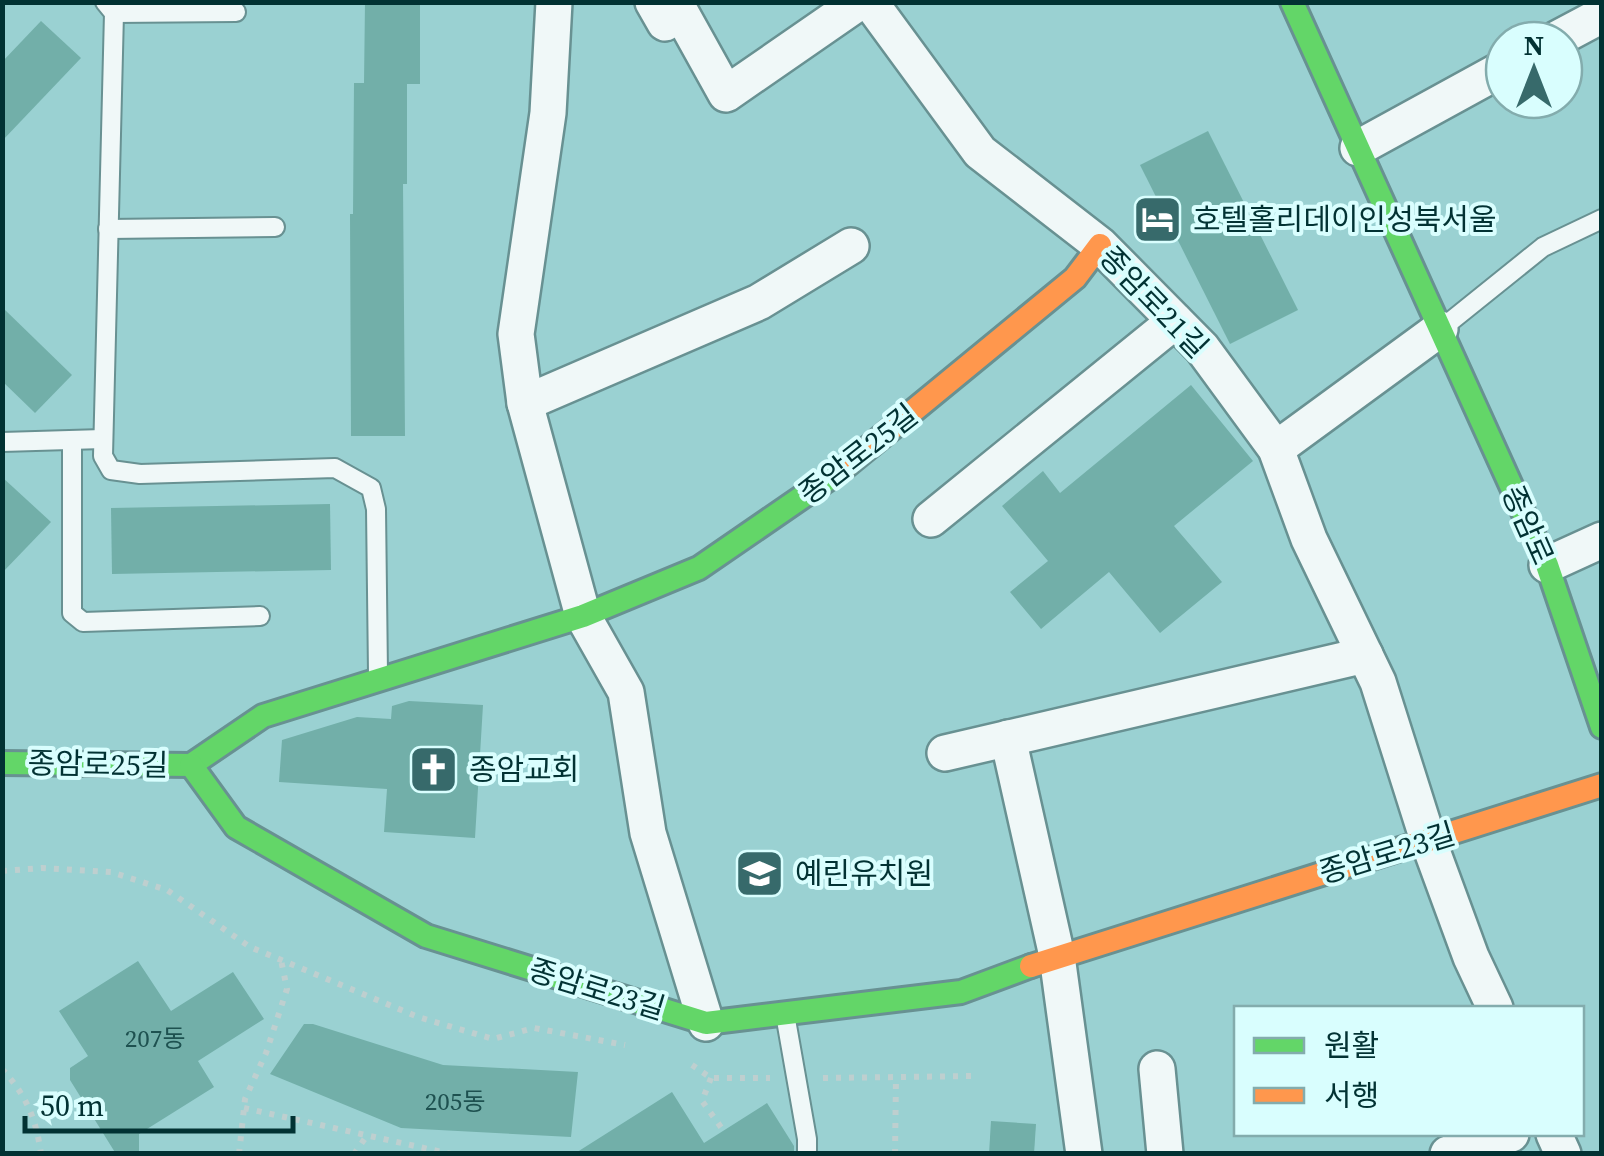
<svg xmlns="http://www.w3.org/2000/svg" width="1604" height="1156" font-family="'Source Serif 4','Noto Sans KR',serif">
	<style>
		.building { fill: #72afa9 }
		.lines { fill: none; stroke-linecap: round; stroke-linejoin: round }
		.lane-casing { stroke: #689192; stroke-width: 22 }
		.street-casing { stroke: #689192; stroke-width: 40 }
		.fast-casing { stroke: #689192; stroke-width: 28 }
		.slow-casing { stroke: #689192; stroke-width: 28 }
		.path { stroke: #becfcf; stroke-width: 6; stroke-dasharray: 5 8; stroke-linecap: butt }
		.lane { stroke: #f0f8f8; stroke-width: 18 }
		.street { stroke: #f0f8f8; stroke-width: 35 }
		.fast { stroke: #63d668; stroke-width: 22 }
		.slow { stroke: #ff974d; stroke-width: 22 }
		.labels { text-anchor: middle; dominant-baseline: central; stroke-width: 8; stroke-linejoin: round; paint-order: stroke }
		.number-label { font-size: 25px; fill: #1e5150 }
		.poi-label { font-size: 30px; fill: #023233; stroke: #d9fefe; text-anchor: start }
		.street-label { font-size: 30px; fill: #023233; stroke: #d9fefe }
	</style>
	<rect width="100%" height="100%" fill="#9ad1d2"/>
	<g class="building">
		<path d="M365,2H420V84H407V184H403L405,436H351L350,214H353L354,83H364Z"/>
		<path d="M41,21L81,58L2,141V62Z"/>
		<path d="M1208,131L1298,310L1230,344L1140,165Z"/>
		<path d="M2,307L72,375L35,413L2,381Z"/>
		<path d="M1191,385L1253,461L1174,526L1222,582L1160,633L1109,572L1041,629L1010,592L1048,561L1002,506L1043,471L1060,493Z"/>
		<path d="M2,477L51,522L2,573Z"/>
		<path d="M330,504L331,570L112,574L111,508Z"/>
		<path d="M409,701L483,705L475,838L384,832L387,789L279,782L282,740L357,717L391,719L392,706Z"/>
		<path d="M138,961L171,1011L233,972L264,1019L198,1061L214,1087L139,1134V1154H116L70,1080V1068L88,1056L59,1011Z"/>
		<path d="M304,1024H313L443,1065L578,1072L571,1137L401,1128L270,1074Z"/>
		<path d="M672,1092L704,1143L767,1103L794,1146V1154H574Z"/>
		<path d="M991,1121L1036,1124L1034,1154H989Z"/>
	</g>
	<g class="lines">
		<defs>
			<g id="lane">
				<path d="M105,2L114,13L103,456L111,470L140,474L335,468L371,488L376,509L378,674"/>
				<path d="M114,13L236,12"/>
				<path d="M108,229L275,227"/>
				<path d="M1446,325L1543,247L1602,219"/>
				<path d="M72,440V613L83,622L260,616"/>
				<path d="M2,442L103,439"/>
				<path d="M785,1014L807,1139V1154"/>
			</g>
			<g id="street">
				<path d="M554,2L548,113L516,334L525,403L583,616L626,692L648,833L706,1023"/>
				<path d="M653,2L665,23L681,13L726,94L859,2"/>
				<path d="M870,2L980,152L1100,245L1202,348L1276,449L1309,539L1378,682L1428,840L1471,957L1495,1008"/>
				<path d="M1555,40L1602,15"/>
				<path d="M1358,148L1504,68"/>
				<path d="M525,403L759,302L851,246"/>
				<path d="M1276,449L1440,329"/>
				<path d="M931,519L1175,321"/>
				<path d="M1547,565L1602,540"/>
				<path d="M1008,738L1057,956L1084,1154"/>
				<path d="M945,753L1365,655"/>
				<path d="M1157,1069L1165,1154"/>
				<path d="M1554,1134L1563,1154"/>
				<path d="M1448,1154L1511,1134"/>
			</g>
			<g id="fast">
				<path d="M1292,2L1547,565L1602,727"/>
				<path d="M2,763L191,765L263,716L583,616L699,568L840,471"/>
				<path d="M191,765L236,827L426,936L706,1023L961,992L1031,966"/>
			</g>
			<g id="slow">
				<path d="M840,471L1075,278L1100,245"/>
				<path d="M1031,966L1602,785"/>
			</g>
		</defs>
		<use href="#lane" class="lane-casing"/>
		<use href="#street" class="street-casing"/>
		<use href="#fast" class="fast-casing"/>
		<use href="#slow" class="slow-casing"/>
		<g class="path">
			<path d="M2,871L42,868L111,872L167,890L250,947L418,1017L493,1039L534,1028L625,1045"/>
			<path d="M692,1065L711,1078H770"/>
			<path d="M2,1069C26,1095 36,1118 41,1154"/>
			<path d="M711,1078L702,1101L723,1130"/>
			<path d="M823,1078L975,1076"/>
			<path d="M244,1108L451,1154"/>
			<path d="M239,1154L245,1099L266,1053L287,989L281,960"/>
			<path d="M354,1154L366,1137"/>
			<path d="M895,1154L896,1077"/>
		</g>
		<use href="#lane" class="lane"/>
		<use href="#street" class="street"/>
		<use href="#fast" class="fast"/>
		<use href="#slow" class="slow"/>
	</g>
	<defs>
		<symbol id="hotel-square" viewBox="-11 -11 22 22"><rect x="-9" y="-9" width="18" height="18" rx="4" fill="#376a6b" stroke="#d9fefe"/><path d="M-6-4.5h1.5V1H6V5H4.5V3h-9V5H-6ZM-4 0a1.8 1.8 0 1 1 3.6 0ZM.5 0V-2.5h3Q6-2.5 6 0Z" fill="#fff"/></symbol>
		<symbol id="church-square" viewBox="-11 -11 22 22"><rect x="-9" y="-9" width="18" height="18" rx="4" fill="#376a6b" stroke="#d9fefe"/><path d="M-1.2-6h2.4v3.5h3.3v2.4h-3.3V6h-2.4V-.1h-3.3v-2.4h3.3Z" fill="#fff"/></symbol>
		<symbol id="school-square" viewBox="-11 -11 22 22"><rect x="-9" y="-9" width="18" height="18" rx="4" fill="#376a6b" stroke="#d9fefe"/><path d="M0-5L7-2L0 1L-7-2ZM-4 1L0 2.5L4 1V4Q0 6-4 4Z" fill="#fff"/></symbol>
	</defs>
	<g fill-rule="evenodd">
		<use href="#hotel-square" x="1130" y="192" width="55" height="55"/>
		<use href="#church-square" x="406" y="742" width="55" height="55"/>
		<use href="#school-square" x="732" y="846" width="55" height="55"/>
	</g>
	<g class="labels">
		<g class="number-label">
			<text x="155" y="1038">207동</text>
			<text x="455" y="1101">205동</text>
		</g>
		<g class="poi-label">
			<text x="1193" y="219">호텔홀리데이인성북서울</text>
			<text x="469" y="769">종암교회</text>
			<text x="795" y="873">예린유치원</text>
		</g>
		<g class="street-label">
			<text transform="translate(1154 302) rotate(46)">종암로21길</text>
			<text transform="translate(858 454) rotate(-38)">종암로25길</text>
			<text transform="translate(1528 525) rotate(66)">종암로</text>
			<text transform="translate(98 764) rotate(1)">종암로25길</text>
			<text transform="translate(1387 853) rotate(-17)">종암로23길</text>
			<text transform="translate(597 989) rotate(17)">종암로23길</text>
		</g>
	</g>
	<rect width="1604" height="1156" fill="none" stroke="#023233" stroke-width="10"/>
	<rect x="1234" y="1006" width="350" height="130" fill="#d9fefe" stroke="#83acad" stroke-width="2.5"/>
	<rect x="1254" y="1038" width="50" height="15" fill="#63d668" stroke="#83acad" stroke-width="2.5"/>
	<text x="1324" y="1056" font-size="30" fill="#023233">원활</text>
	<rect x="1254" y="1088" width="50" height="15" fill="#ff974d" stroke="#83acad" stroke-width="2.5"/>
	<text x="1324" y="1106" font-size="30" fill="#023233">서행</text>
	<g transform="translate(1534 70)"><circle r="48" fill="#d9fefe" stroke="#83acad" stroke-width="2.5"/>
	<path d="M0-8L18 38L0 25L-18 38Z" fill="#376a6b"/>
	<text y="-15" font-size="28" font-weight="bold" text-anchor="middle" fill="#023233">N</text>
	</g>
	<path d="M25 1116v15h268v-15" fill="none" stroke="#023233" stroke-width="5"/>
	<text x="40" y="1116" font-size="30" fill="#023233" stroke="#d9fefe" stroke-width="8" paint-order="stroke">50 m</text>
</svg>
